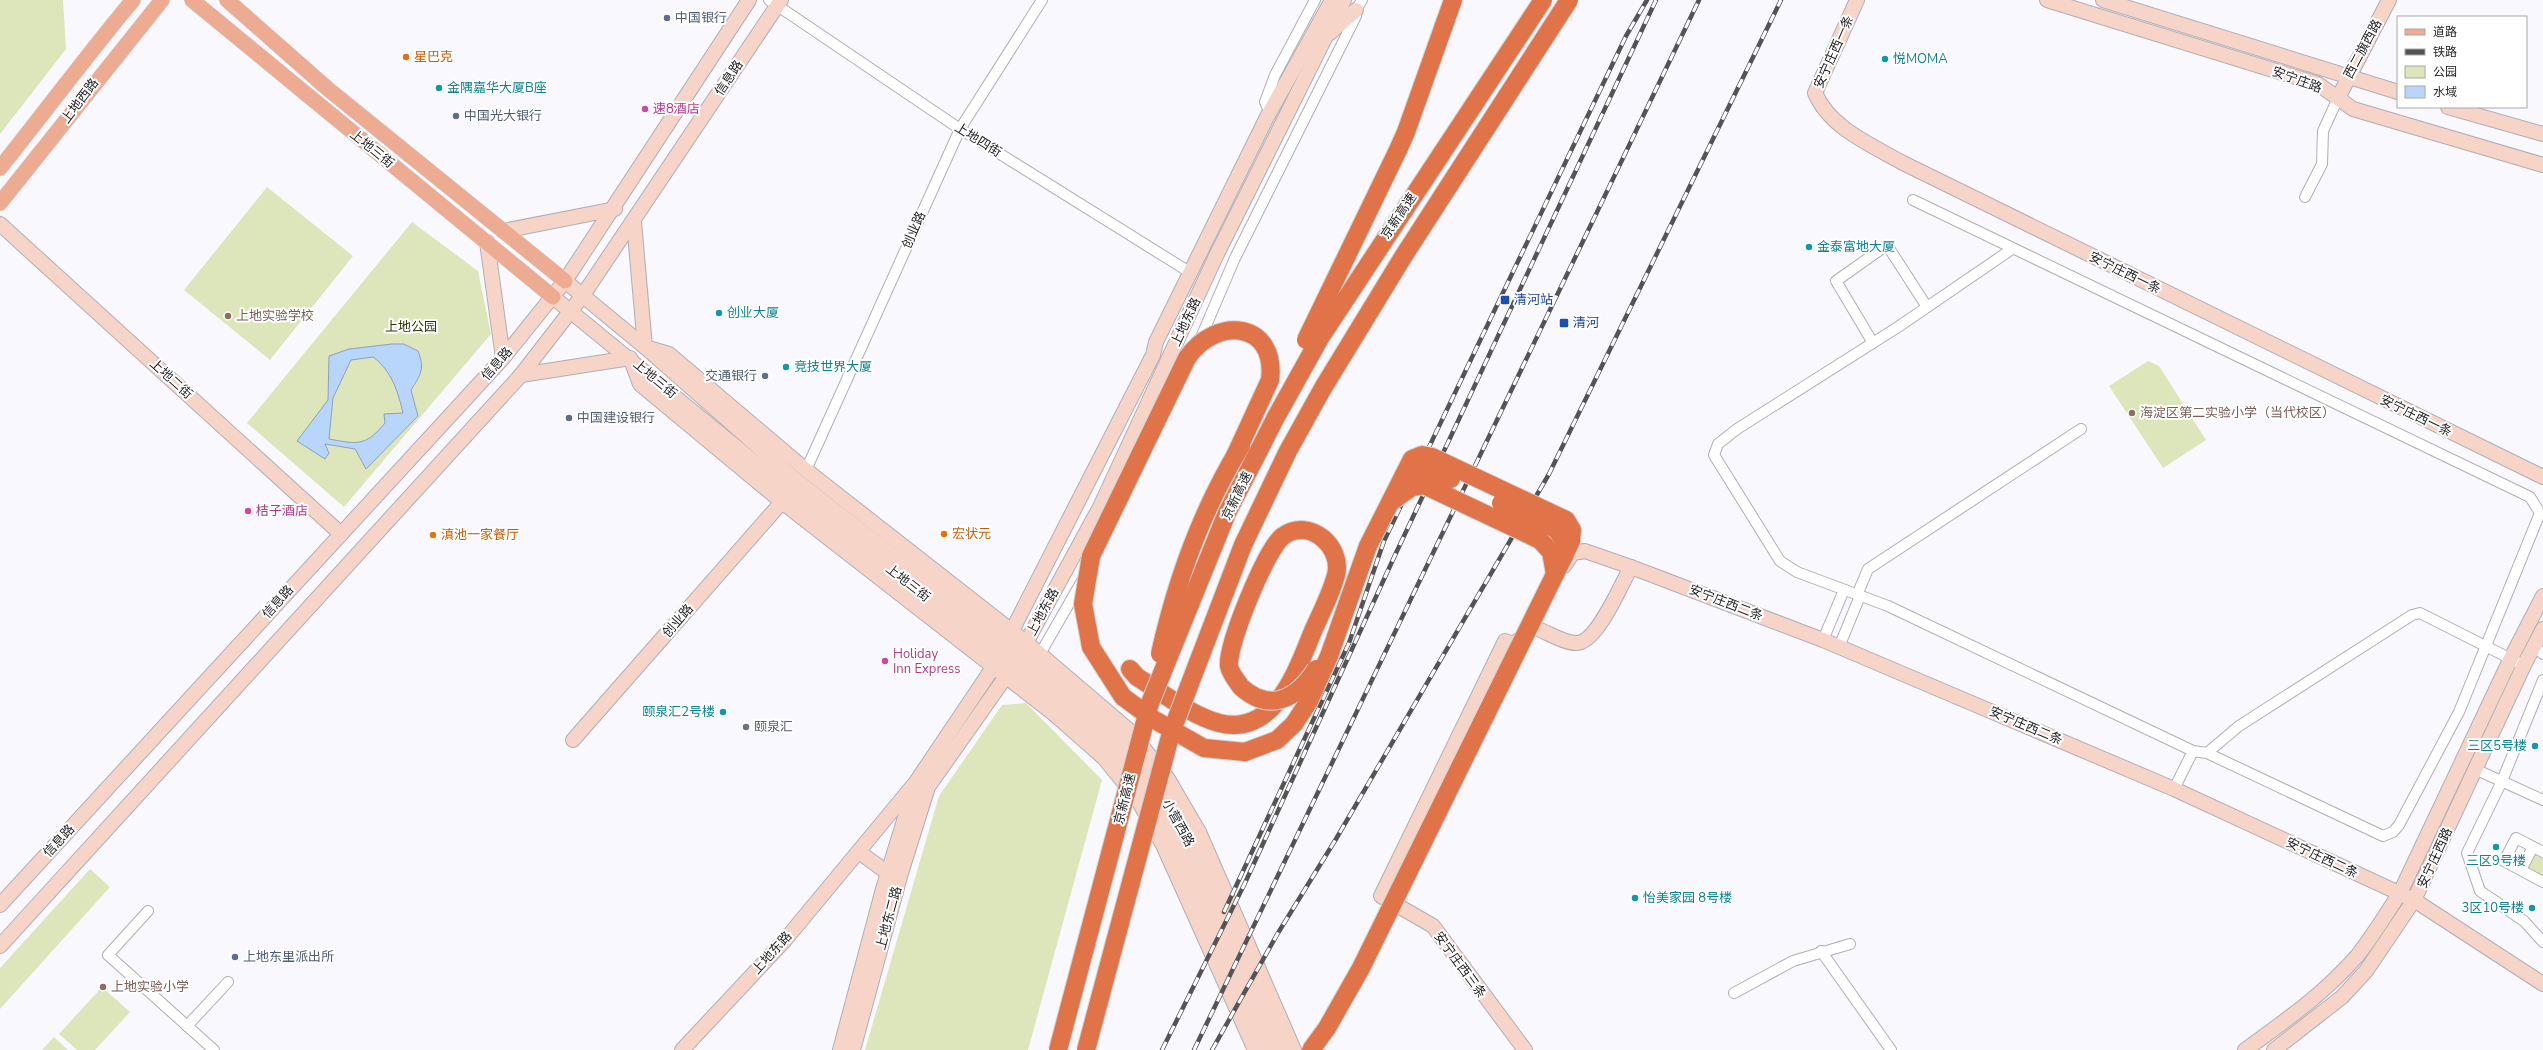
<svg xmlns="http://www.w3.org/2000/svg" width="2543" height="1050" font-family="'Nunito Sans','Noto Sans SC',sans-serif">
	<style>
		.green { fill: #dde6bb }
		.water { fill: #b8d5fb; stroke: #8ca0bb; fill-rule: evenodd }
		.lines { fill: none; stroke-linecap: round; stroke-linejoin: round }
		.street-casing { stroke: #b0aeb4; stroke-width: 12 }
		.secondary-casing { stroke: #b0aeb4; stroke-width: 16 }
		.primary-casing { stroke: #d3d3d4; stroke-width: 16 }
		.highway-casing { stroke: #d3d3d4; stroke-width: 20 }
		.street { stroke: #fff; stroke-width: 10 }
		.secondary { stroke: #f6d5c8; stroke-width: 14 }
		.primary { stroke: #edab92; stroke-width: 15 }
		.highway { stroke: #e17349; stroke-width: 18 }
		.rail-casing { stroke: #545457; stroke-width: 4.5 }
		.rail { stroke: #fff; stroke-width: 3; stroke-dasharray: 9; stroke-linecap: butt }
		.highway-bridge-casing { stroke: #d3d3d4; stroke-width: 20; stroke-linecap: butt }
		.highway-bridge { stroke: #e17349; stroke-width: 18 }
		.service-dot { fill: #5c6f8a; stroke: #fff; stroke-width: 1.5 }
		.food-dot { fill: #e8710a; stroke: #fff; stroke-width: 1.5 }
		.culture-dot { fill: #0f9aa8; stroke: #fff; stroke-width: 1.5 }
		.hotel-dot { fill: #d1479c; stroke: #fff; stroke-width: 1.5 }
		.transit-dot { fill: #1a4fb4; stroke: #fff; stroke-width: 1.5 }
		.education-dot { fill: #8d6e63; stroke: #fff; stroke-width: 1.5 }
		.worship-dot { fill: #6b7280; stroke: #fff; stroke-width: 1.5 }
		.labels { text-anchor: middle; dominant-baseline: central; stroke-width: 4; stroke-linejoin: round; paint-order: stroke }
		.service-label { font-size: 13px; fill: #4e5e75; stroke: #fff; text-anchor: start }
		.street-label { font-size: 13px; fill: #252527; stroke: #fff }
		.food-label { font-size: 13px; fill: #c56008; stroke: #fff; text-anchor: start }
		.culture-label { font-size: 13px; fill: #0d838f; stroke: #fff; text-anchor: start }
		.hotel-label { font-size: 13px; fill: #b23c85; stroke: #fff; text-anchor: start }
		.transit-label { font-size: 13px; fill: #164399; stroke: #fff; text-anchor: start }
		.education-label { font-size: 13px; fill: #785e54; stroke: #fff; text-anchor: start }
		.park-label { font-size: 13px; fill: #2f3509; stroke: #fff }
		.worship-label { font-size: 13px; fill: #5b616d; stroke: #fff; text-anchor: start }
	</style>
	<rect width="100%" height="100%" fill="#f9f8fe"/>
	<g class="green">
		<path d="M0,0H63L66,49L0,134Z"/>
		<path d="M267,187L353,256L270,360L184,290Z"/>
		<path d="M412,222L478,271L491,334L344,507L247,423Z"/>
		<path d="M2148,361L2159,366L2206,440L2163,468L2109,386Z"/>
		<path d="M1026,703L1102,780L1028,1050H865L939,796L1002,705Z"/>
		<path d="M2532,852L2543,856V880L2523,869Z"/>
		<path d="M90,869L110,887L0,1009V968Z"/>
		<path d="M102,987L130,1012L95,1050H77L59,1034Z"/>
		<path d="M54,1037L68,1050H42Z"/>
	</g>
	<path class="water" d="M392,344H404L418,351C425,369 421,374 411,390L418,416L366,469L355,449L325,444L329,453L325,459L297,441L328,400L329,356L349,349ZM373,357C392,371 398,392 403,413L384,414L385,423C365,447 357,444 329,439L333,398L351,360Z"/>
	<g class="lines">
		<defs>
			<g id="street">
				<path d="M769,0L960,129L1191,273"/>
				<path d="M1270,113L1265,102L1275,75L1315,0"/>
				<path d="M2305,197L2322,164L2323,131L2338,98"/>
				<path d="M1913,200L2530,497L2540,513L2459,712L2399,825L2393,832L2383,836L2207,753L2193,751L1888,606L1797,572L1780,561L1714,455L1718,444L1737,429L1898,327L2012,249"/>
				<path d="M1199,342L1235,258L1356,16V10L1362,0"/>
				<path d="M1873,343L1836,281L1887,245L1927,307"/>
				<path d="M806,470L960,129L1042,0"/>
				<path d="M1857,595L1868,569L2081,429"/>
				<path d="M1823,640L1844,590"/>
				<path d="M2534,646L2543,654"/>
				<path d="M1839,647L1860,596"/>
				<path d="M1040,654L1082,581"/>
				<path d="M2543,680L2502,781L2467,853L2480,891L2524,921L2543,942"/>
				<path d="M2207,753L2239,726L2412,615L2420,613L2517,662"/>
				<path d="M2477,770L2543,800"/>
				<path d="M2174,789L2193,751"/>
				<path d="M2543,852L2516,838L2504,861L2543,882"/>
				<path d="M2521,870L2533,847"/>
				<path d="M148,911L108,955L214,1050"/>
				<path d="M1821,951L1891,1050"/>
				<path d="M1734,993L1793,961L1850,944"/>
				<path d="M187,1026L228,982"/>
			</g>
			<g id="secondary">
				<path d="M1857,0L1815,93C1830,128 1871,145 1903,163L2543,477"/>
				<path d="M2047,0L2318,84L2353,109L2543,165"/>
				<path d="M2103,0L2398,92"/>
				<path d="M1330,33L1356,10"/>
				<path d="M2338,98L2389,0"/>
				<path d="M2448,107L2543,134"/>
				<path d="M634,222L645,347L669,354L806,470L1027,643L1130,731L1168,779L1199,832L1294,1050"/>
				<path d="M0,224L341,534"/>
				<path d="M503,231L615,209"/>
				<path d="M487,242L503,358"/>
				<path d="M565,281L645,347L797,481L1007,644L1069,694L1121,741L1157,786L1188,836L1281,1050"/>
				<path d="M553,297L791,492L1064,705L1113,750L1148,793L1176,841L1269,1050"/>
				<path d="M631,360L640,384L782,502L1054,714L1104,758L1138,800L1163,845L1255,1050"/>
				<path d="M521,375L630,358"/>
				<path d="M1564,566L1573,553L1585,551L1631,567L1823,640L2174,789L2414,900L2543,984"/>
				<path d="M1535,628C1547,632 1564,643 1576,643C1597,644 1621,584 1631,567"/>
				<path d="M573,740L788,495"/>
				<path d="M859,852L888,873"/>
				<path d="M0,905L503,358L565,281L749,0"/>
				<path d="M0,946L521,375L583,295L781,0"/>
				<path d="M682,1050L785,940L916,782L994,666L1153,355L1156,342L1267,117L1332,0"/>
				<path d="M840,1050L883,889L914,788"/>
				<path d="M853,1050L901,873L928,787L1014,665L1100,507L1216,256L1344,0"/>
				<path d="M1525,1050L1433,926L1381,896L1505,641L1514,644L1525,635"/>
				<path d="M2245,1050C2285,1021 2325,993 2357,956C2373,936 2386,914 2400,893L2510,660L2543,596"/>
				<path d="M2274,1050L2342,997L2366,971L2414,900L2524,665L2543,629"/>
			</g>
			<g id="primary">
				<path d="M192,0L553,297"/>
				<path d="M227,0L328,89L565,281"/>
				<path d="M0,168C45,112 87,55 133,0"/>
				<path d="M0,203L162,0"/>
			</g>
			<g id="highway">
				<path d="M1398,150L1406,132L1453,0"/>
				<path d="M1130,669L1137,677C1163,693 1190,715 1219,723C1275,737 1297,670 1313,631C1321,613 1331,594 1336,575C1343,547 1310,517 1283,536C1266,549 1227,645 1229,666C1230,673 1237,681 1241,687"/>
			</g>
		</defs>
		<use href="#street" class="street-casing"/>
		<use href="#secondary" class="secondary-casing"/>
		<use href="#primary" class="primary-casing"/>
		<use href="#highway" class="highway-casing"/>
		<use href="#street" class="street"/>
		<use href="#secondary" class="secondary"/>
		<use href="#primary" class="primary"/>
		<use href="#highway" class="highway"/>
		<defs>
			<g id="rail">
				<path d="M1224,912L1349,643L1384,541L1626,36L1647,0"/>
				<path d="M1162,1050L1245,883L1396,553L1656,0"/>
				<path d="M1194,1050L1699,0"/>
				<path d="M1212,1050L1278,933L1336,839L1549,474L1781,0"/>
			</g>
		</defs>
		<use href="#rail" class="rail-casing"/>
		<use href="#rail" class="rail"/>
		<defs>
			<g id="highway-bridge">
				<path d="M1306,340L1398,150"/>
				<path d="M1235,456L1270,380C1277,322 1217,315 1187,358L1091,556L1083,604L1091,647L1123,697L1153,719L1204,748L1245,752L1277,740L1294,724L1309,701L1329,656L1368,546L1412,459L1422,455L1432,457L1566,520L1572,530L1571,541L1564,556L1361,968L1327,1028L1311,1050"/>
				<path d="M1404,475C1422,466 1433,470 1451,479"/>
				<path d="M1391,502L1412,487L1424,485L1540,540L1551,552L1555,574"/>
				<path d="M1501,503L1556,529L1564,541V556"/>
				<path d="M1160,654C1176,582 1203,508 1241,446"/>
				<path d="M1241,687C1270,713 1297,699 1316,669"/>
				<path d="M1058,1050L1150,703L1227,513L1276,417L1320,338L1543,0"/>
				<path d="M1086,1050L1171,733L1243,545L1288,451L1323,388L1403,257L1569,0"/>
			</g>
		</defs>
		<use href="#highway-bridge" class="highway-bridge-casing"/>
		<use href="#highway-bridge" class="highway-bridge"/>
	</g>
	<g class="service-dot">
		<circle cx="667" cy="18" r="4"/>
		<circle cx="456" cy="116" r="4"/>
		<circle cx="765" cy="376" r="4"/>
		<circle cx="569" cy="418" r="4"/>
		<circle cx="235" cy="957" r="4"/>
	</g>
	<g class="food-dot">
		<circle cx="406" cy="57" r="4"/>
		<circle cx="944" cy="534" r="4"/>
		<circle cx="433" cy="535" r="4"/>
	</g>
	<g class="culture-dot">
		<circle cx="1885" cy="59" r="4"/>
		<circle cx="439" cy="88" r="4"/>
		<circle cx="1809" cy="247" r="4"/>
		<circle cx="719" cy="313" r="4"/>
		<circle cx="786" cy="367" r="4"/>
		<circle cx="723" cy="712" r="4"/>
		<circle cx="2535" cy="746" r="4"/>
		<circle cx="2496" cy="847" r="4"/>
		<circle cx="1635" cy="898" r="4"/>
		<circle cx="2532" cy="908" r="4"/>
	</g>
	<g class="hotel-dot">
		<circle cx="645" cy="109" r="4"/>
		<circle cx="248" cy="511" r="4"/>
		<circle cx="885" cy="661" r="4"/>
	</g>
	<g class="transit-dot">
		<rect x="1500" y="295" width="10" height="10" rx="2"/>
		<rect x="1559" y="318" width="10" height="10" rx="2"/>
	</g>
	<g class="education-dot">
		<circle cx="228" cy="316" r="4"/>
		<circle cx="2132" cy="413" r="4"/>
		<circle cx="103" cy="987" r="4"/>
	</g>
	<circle class="worship-dot" cx="746" cy="727" r="4"/>
	<g class="labels">
		<g class="service-label">
			<text x="675" y="18">中国银行</text>
			<text x="464" y="116">中国光大银行</text>
			<text x="757" y="376" text-anchor="end">交通银行</text>
			<text x="577" y="418">中国建设银行</text>
			<text x="243" y="957">上地东里派出所</text>
		</g>
		<g class="street-label">
			<text transform="translate(2363 49) rotate(-62)">西二旗西路</text>
			<text transform="translate(1834 52) rotate(-66)">安宁庄西一条</text>
			<text transform="translate(729 78) rotate(-56)">信息路</text>
			<text transform="translate(2297 80) rotate(20)">安宁庄路</text>
			<text transform="translate(80 101) rotate(-53)">上地西路</text>
			<text transform="translate(978 140) rotate(32)">上地四街</text>
			<text transform="translate(372 149) rotate(39)">上地三街</text>
			<text transform="translate(1399 216) rotate(-56)">京新高速</text>
			<text transform="translate(914 230) rotate(-66)">创业路</text>
			<text transform="translate(2125 273) rotate(26)">安宁庄西一条</text>
			<text transform="translate(1186 322) rotate(-65)">上地东路</text>
			<text transform="translate(497 364) rotate(-49)">信息路</text>
			<text transform="translate(171 379) rotate(42)">上地二街</text>
			<text transform="translate(655 379) rotate(40)">上地三街</text>
			<text transform="translate(2416 416) rotate(26)">安宁庄西一条</text>
			<text transform="translate(1237 496) rotate(-64)">京新高速</text>
			<text transform="translate(908 583) rotate(38)">上地三街</text>
			<text transform="translate(278 602) rotate(-48)">信息路</text>
			<text transform="translate(1726 603) rotate(21)">安宁庄西二条</text>
			<text transform="translate(1043 612) rotate(-62)">上地东路</text>
			<text transform="translate(678 621) rotate(-49)">创业路</text>
			<text transform="translate(2026 726) rotate(23)">安宁庄西二条</text>
			<text transform="translate(1125 799) rotate(-76)">京新高速</text>
			<text transform="translate(1178 823) rotate(61)">小营西路</text>
			<text transform="translate(59 841) rotate(-47)">信息路</text>
			<text transform="translate(2322 858) rotate(25)">安宁庄西二条</text>
			<text transform="translate(2435 858) rotate(-65)">安宁庄西路</text>
			<text transform="translate(889 918) rotate(-75)">上地东二路</text>
			<text transform="translate(772 953) rotate(-48)">上地东路</text>
			<text transform="translate(1460 965) rotate(54)">安宁庄西三条</text>
		</g>
		<g class="food-label">
			<text x="414" y="57">星巴克</text>
			<text x="952" y="534">宏状元</text>
			<text x="441" y="535">滇池一家餐厅</text>
		</g>
		<g class="culture-label">
			<text x="1893" y="59">悦MOMA</text>
			<text x="447" y="88">金隅嘉华大厦B座</text>
			<text x="1817" y="247">金泰富地大厦</text>
			<text x="727" y="313">创业大厦</text>
			<text x="794" y="367">竞技世界大厦</text>
			<text x="715" y="712" text-anchor="end">颐泉汇2号楼</text>
			<text x="2527" y="746" text-anchor="end">三区5号楼</text>
			<text x="2496" y="861" text-anchor="middle">三区9号楼</text>
			<text x="1643" y="898">怡美家园 8号楼</text>
			<text x="2524" y="908" text-anchor="end">3区10号楼</text>
		</g>
		<g class="hotel-label">
			<text x="653" y="109">速8酒店</text>
			<text x="256" y="511">桔子酒店</text>
			<text x="893" y="654">Holiday<tspan x="893" dy="15">Inn Express</tspan></text>
		</g>
		<g class="transit-label">
			<text x="1514" y="300">清河站</text>
			<text x="1573" y="323">清河</text>
		</g>
		<g class="education-label">
			<text x="236" y="316">上地实验学校</text>
			<text x="2140" y="413">海淀区第二实验小学（当代校区）</text>
			<text x="111" y="987">上地实验小学</text>
		</g>
		<g class="park-label">
			<text x="411" y="327">上地公园</text>
		</g>
		<g class="worship-label">
			<text x="754" y="727">颐泉汇</text>
		</g>
	</g>
	<rect x="2397" y="16" width="130" height="92" fill="#ffffff" stroke="#a8a8a9"/>
	<rect x="2405" y="29" width="20" height="6" fill="#edab92" stroke="#a8a8a9"/>
	<text x="2433" y="36" font-size="12" fill="#252527">道路</text>
	<rect x="2405" y="49" width="20" height="6" fill="#545457" stroke="#a8a8a9"/>
	<text x="2433" y="56" font-size="12" fill="#252527">铁路</text>
	<rect x="2405" y="66" width="20" height="12" fill="#dde6bb" stroke="#a8a8a9"/>
	<text x="2433" y="76" font-size="12" fill="#252527">公园</text>
	<rect x="2405" y="86" width="20" height="12" fill="#b8d5fb" stroke="#a8a8a9"/>
	<text x="2433" y="96" font-size="12" fill="#252527">水域</text>
</svg>
